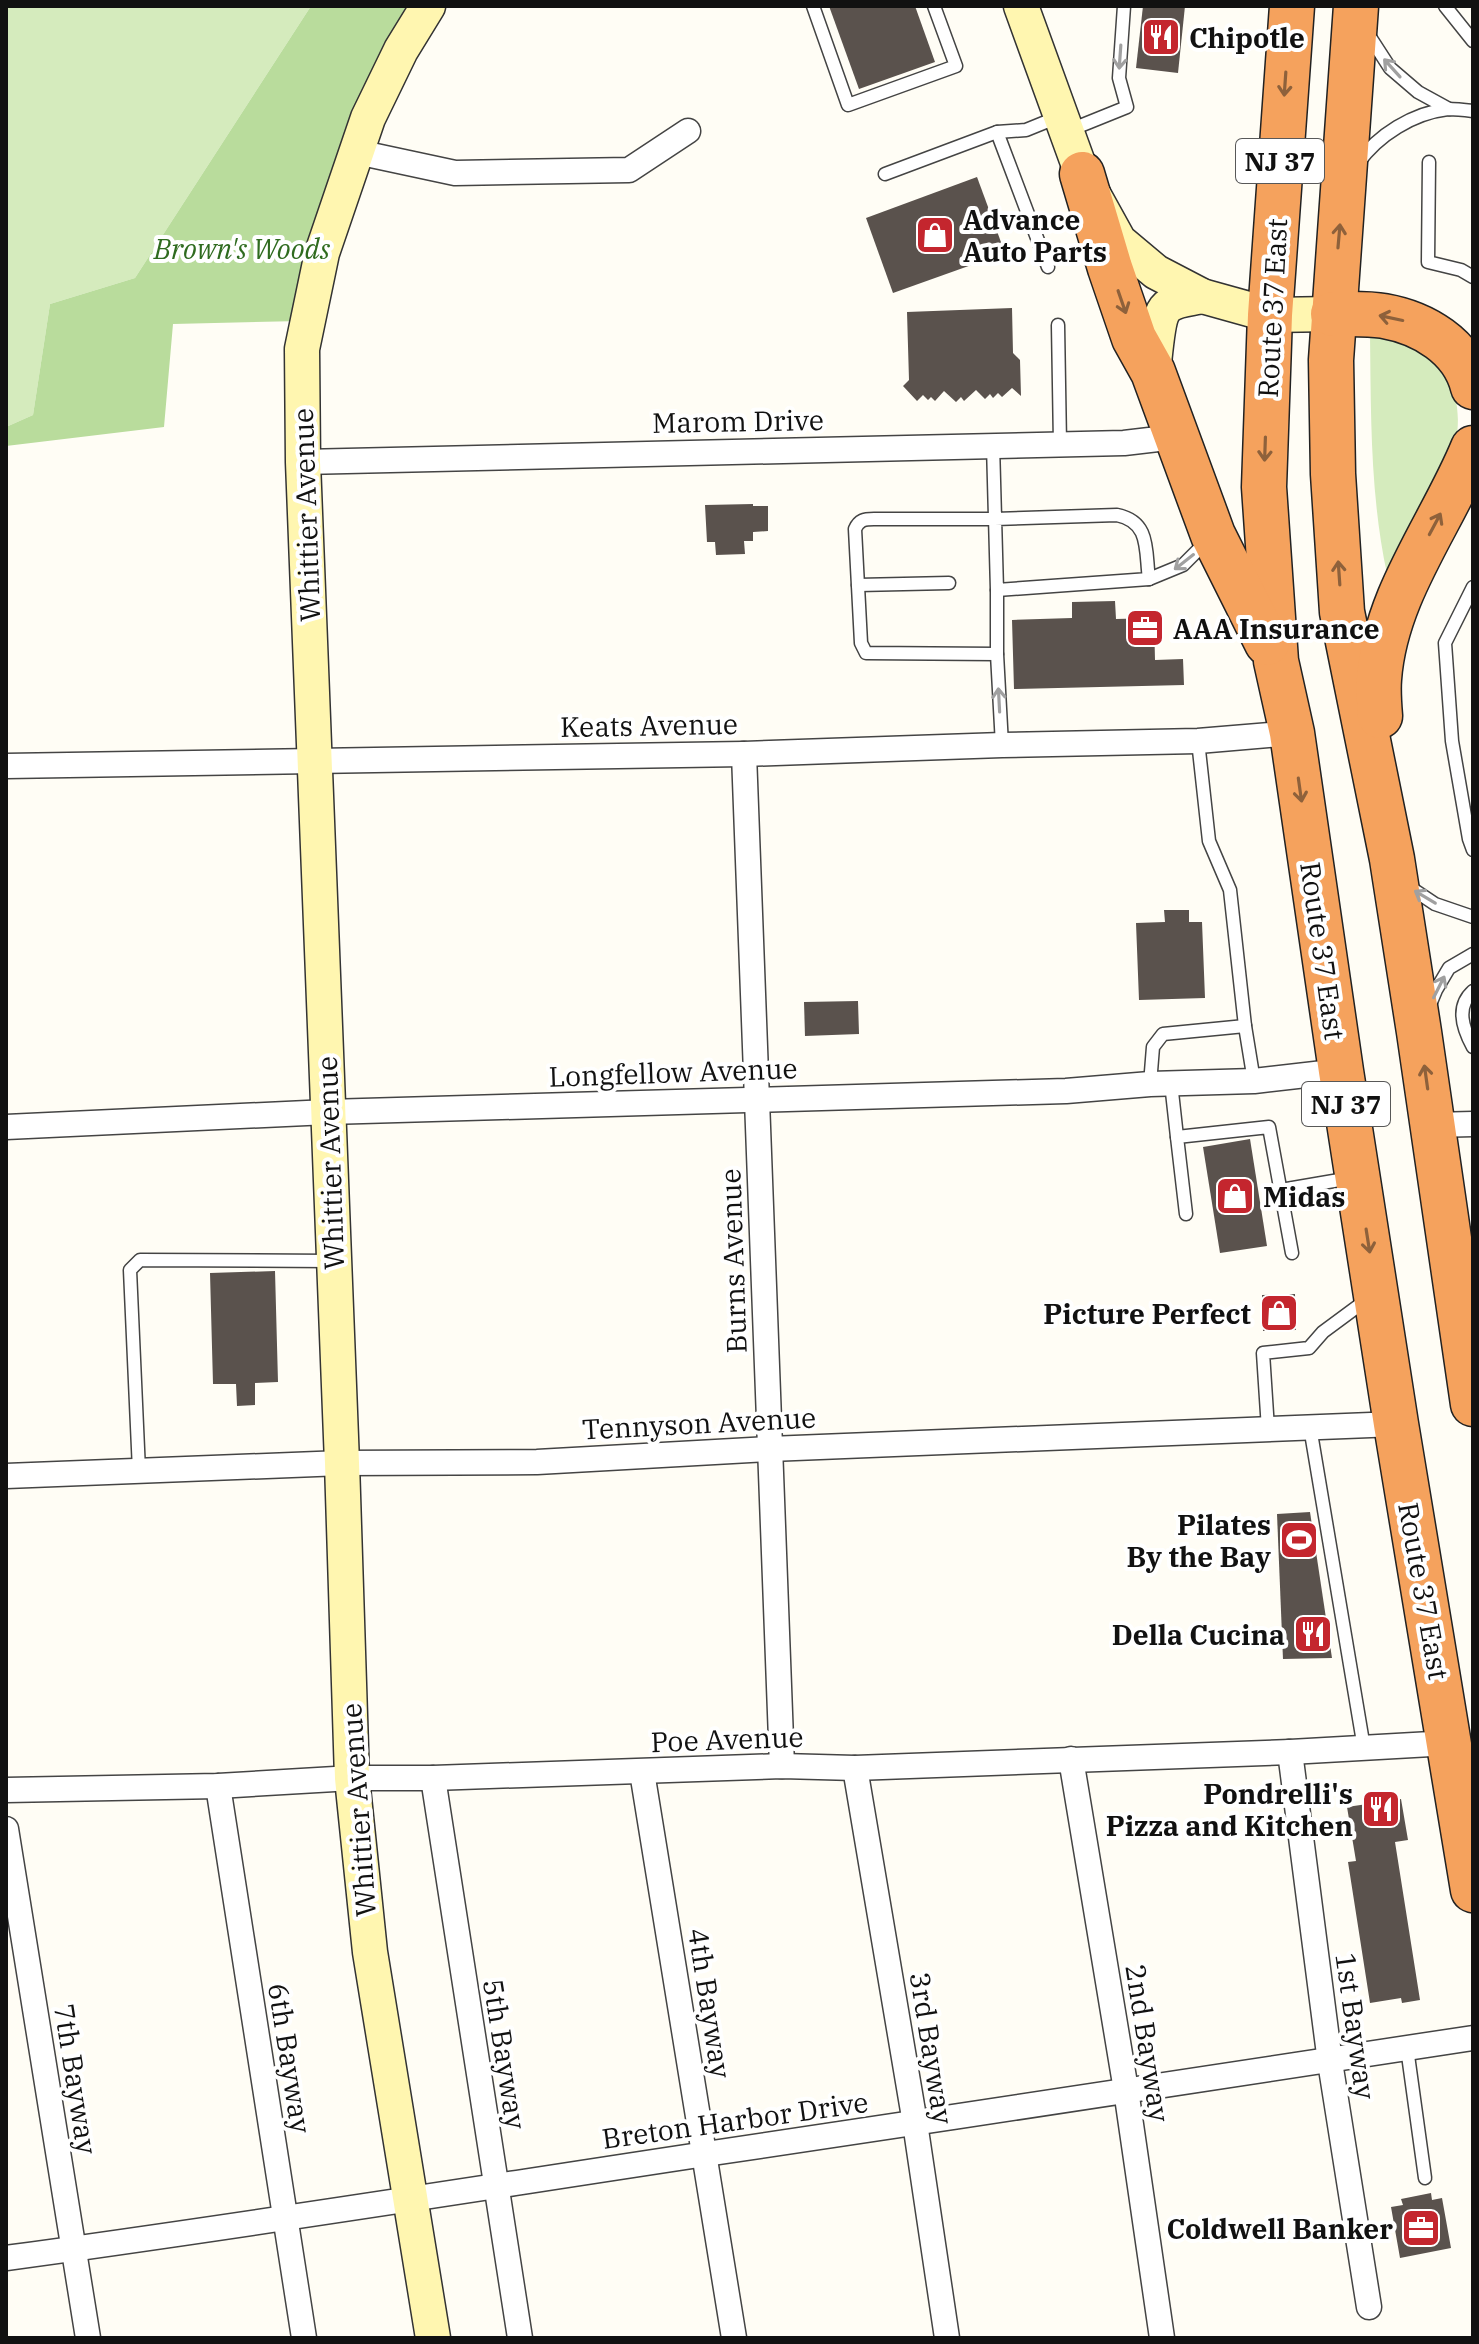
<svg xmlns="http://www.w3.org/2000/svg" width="1479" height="2344" font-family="'IBM Plex Serif',serif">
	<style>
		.green { fill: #d5ebbd }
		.forest { fill: #b9dc9c }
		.building { fill: #5a524d }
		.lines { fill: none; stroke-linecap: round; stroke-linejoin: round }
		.lane-casing { stroke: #444; stroke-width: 15 }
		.street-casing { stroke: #444; stroke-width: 27 }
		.secondary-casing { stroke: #333; stroke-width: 37 }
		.highway-casing { stroke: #222; stroke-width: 47 }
		.lane { stroke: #fff; stroke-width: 12 }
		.street { stroke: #fff; stroke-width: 24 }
		.secondary { stroke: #fff6b0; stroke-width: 34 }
		.highway { stroke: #f5a25d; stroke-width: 44 }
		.oneway { stroke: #a0a0a0 }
		.oneway2 { stroke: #8e613b }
		.labels { text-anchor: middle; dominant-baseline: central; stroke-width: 8; stroke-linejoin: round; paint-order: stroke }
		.shield { fill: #fff; stroke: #585858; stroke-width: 2 }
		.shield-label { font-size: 26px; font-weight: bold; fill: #111 }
		.poi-label { font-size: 28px; font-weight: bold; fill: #111; stroke: #fff; text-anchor: end }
		.park-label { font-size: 28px; font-style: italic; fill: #2f6b1f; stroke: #fff }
		.street-label { font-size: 28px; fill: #111; stroke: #fff }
	</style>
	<rect width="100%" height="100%" fill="#fffdf5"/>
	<g class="green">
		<path d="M6,6H311L135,278L50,304L33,415L6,427Z"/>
		<path d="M1370,334C1383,337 1402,337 1414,343C1451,364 1463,401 1456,441L1387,574C1370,495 1371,414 1370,334Z"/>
	</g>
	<path class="forest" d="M311,6H415L347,124L301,321L173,324L164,427L6,446V427L33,415L50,304L135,278Z"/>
	<g class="building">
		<path d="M829,6H915L935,62L859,89Z"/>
		<path d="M1143,6H1185L1178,73L1136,68Z"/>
		<path d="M977,177L1005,253L893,293L866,218Z"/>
		<path d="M1012,308L1013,353L1020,360L1021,396L1012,388L1002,397L998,393L993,398L990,394L985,399L976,390L964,401L961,397L956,402L944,391L935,401L931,397L928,400L923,395L917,401L903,386L909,380L907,312Z"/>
		<path d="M753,504V506H768V531L753,532V541H744L745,554L716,555L715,542H707L705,505Z"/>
		<path d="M1115,601L1116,619L1154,618L1155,660L1183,659L1184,685L1014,689L1012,620L1072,618V602Z"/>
		<path d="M1164,910H1189V922H1202L1205,998L1139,1000L1136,923L1165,922Z"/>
		<path d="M858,1001L859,1034L805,1036L804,1002Z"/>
		<path d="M1250,1139L1267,1246L1220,1253L1203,1147Z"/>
		<path d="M275,1271L278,1382L255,1383V1405L237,1406L236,1384H213L210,1273Z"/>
		<path d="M1295,1294L1296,1330L1263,1331L1262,1295Z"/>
		<path d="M1310,1512L1332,1658L1283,1659L1277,1514Z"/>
		<path d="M1401,1799L1408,1840L1395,1842L1420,2000L1402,2003L1401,1998L1370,2003L1348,1862L1356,1861L1347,1807Z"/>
		<path d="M1431,2193L1432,2200L1442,2198L1451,2248L1400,2258L1391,2207L1403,2205L1401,2199Z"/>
	</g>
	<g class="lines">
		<defs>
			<g id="lane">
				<path d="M813,6L848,105L956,66L934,6"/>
				<path d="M1445,6L1473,41"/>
				<path d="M1368,34L1390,68L1418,92L1449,109"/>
				<path d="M1070,130L1127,107L1119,78L1124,6"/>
				<path d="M997,132L1048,267"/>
				<path d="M1429,162L1428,262L1461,270L1473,277"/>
				<path d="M1358,163C1378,135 1413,113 1448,109C1456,109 1465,110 1473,111"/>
				<path d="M885,174L997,132L1026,130L1058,117"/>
				<path d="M1058,325L1060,444"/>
				<path d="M993,445L997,590L1149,579C1145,551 1151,522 1117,515L995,519H874C864,519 859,520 855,529L861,643L866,653L997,654"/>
				<path d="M1149,579L1183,565L1208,540"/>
				<path d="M858,585L949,583"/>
				<path d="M1473,587L1445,643L1452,741L1469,839L1473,850"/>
				<path d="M997,590V654L1002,745"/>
				<path d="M1198,741L1209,841L1230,890L1245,1026L1254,1081"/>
				<path d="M1408,886L1435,904L1473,917"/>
				<path d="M1473,991C1455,1007 1463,1029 1473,1047"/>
				<path d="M1429,1007L1436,990L1449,968L1473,954"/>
				<path d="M1171,1083L1177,1137"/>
				<path d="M1150,1084L1153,1047L1163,1034L1245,1026"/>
				<path d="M1281,1190L1351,1178"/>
				<path d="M1186,1214L1177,1137L1269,1127L1292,1253"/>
				<path d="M1310,1427L1364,1748"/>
				<path d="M1268,1429L1263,1353L1309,1348L1323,1332L1369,1298"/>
				<path d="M139,1471L130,1270L140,1260L334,1261"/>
				<path d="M1407,2048L1425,2178"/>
			</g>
			<g id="street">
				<path d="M357,152L455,173L629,170L688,131"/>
				<path d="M303,462L1124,443L1175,437"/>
				<path d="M744,754L782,1766"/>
				<path d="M6,766L744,754L1002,745L1198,741L1292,733"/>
				<path d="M1433,1125L1473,1124"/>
				<path d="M6,1127L328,1112L1066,1091L1150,1084L1254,1081L1341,1071"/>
				<path d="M6,1476L342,1463L537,1462L770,1449L1396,1424"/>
				<path d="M1290,1752L1330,2062L1369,2307"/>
				<path d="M1071,1759L1126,2090L1162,2338"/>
				<path d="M855,1768L915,2123L947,2338"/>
				<path d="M642,1772L734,2338"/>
				<path d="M433,1778L520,2338"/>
				<path d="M218,1786L304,2338"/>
				<path d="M6,1790L218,1786L352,1778H433L782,1766L855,1768L1290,1752L1449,1743"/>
				<path d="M6,1829L88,2338"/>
				<path d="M6,2258C237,2227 468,2190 699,2155C957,2116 1215,2079 1473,2038"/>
			</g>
			<g id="secondary">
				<path d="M428,6L401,50L368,118L322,253L302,349L303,462L342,1463L352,1778L370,1952L433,2338"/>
				<path d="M1021,6L1082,174L1119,241L1156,272L1202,296L1270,315L1333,314"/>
				<path d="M1153,372C1155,358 1157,319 1165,309C1173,299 1190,299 1202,296"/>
			</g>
			<g id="highway">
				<path d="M1292,6L1270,315L1264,487L1276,661L1292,733L1341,1071L1396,1424L1473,1890"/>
				<path d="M1356,6L1331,360L1333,474L1342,612L1392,859L1419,1032L1473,1404"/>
				<path d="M1082,174L1110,268L1134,338L1153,372L1213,535L1267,643"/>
				<path d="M1333,314C1350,314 1368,313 1384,316C1423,323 1463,346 1473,387"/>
				<path d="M1380,716C1379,704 1378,691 1379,679C1385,594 1442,524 1473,448"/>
			</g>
		</defs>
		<use href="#lane" class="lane-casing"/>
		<use href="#street" class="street-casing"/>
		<use href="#secondary" class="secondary-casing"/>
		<use href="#highway" class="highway-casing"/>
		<use href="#lane" class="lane"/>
		<use href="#street" class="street"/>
		<use href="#secondary" class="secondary"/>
		<use href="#highway" class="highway"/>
	</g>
	<defs><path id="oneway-shaft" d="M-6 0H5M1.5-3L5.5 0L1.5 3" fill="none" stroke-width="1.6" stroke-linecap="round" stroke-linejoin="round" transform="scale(2)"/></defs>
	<g class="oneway">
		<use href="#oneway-shaft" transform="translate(1120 57) rotate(94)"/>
		<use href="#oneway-shaft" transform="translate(1392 68) rotate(-132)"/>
		<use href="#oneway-shaft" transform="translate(1184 562) rotate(142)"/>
		<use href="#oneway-shaft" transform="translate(999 700) rotate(-93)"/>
		<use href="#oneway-shaft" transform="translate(1425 897) rotate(-149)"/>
		<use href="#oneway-shaft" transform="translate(1439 987) rotate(-63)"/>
	</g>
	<g class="oneway2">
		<use href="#oneway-shaft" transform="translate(1285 84) rotate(94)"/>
		<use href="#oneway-shaft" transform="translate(1339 236) rotate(-85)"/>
		<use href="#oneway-shaft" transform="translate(1122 302) rotate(71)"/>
		<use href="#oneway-shaft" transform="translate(1391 318) rotate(-168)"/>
		<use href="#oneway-shaft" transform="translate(1265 449) rotate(92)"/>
		<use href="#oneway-shaft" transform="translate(1435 524) rotate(-62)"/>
		<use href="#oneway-shaft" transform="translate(1339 573) rotate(-94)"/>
		<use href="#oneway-shaft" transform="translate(1300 790) rotate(82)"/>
		<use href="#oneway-shaft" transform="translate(1426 1077) rotate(-98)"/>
		<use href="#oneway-shaft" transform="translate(1368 1241) rotate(81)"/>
	</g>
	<defs>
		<symbol id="restaurant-square" viewBox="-11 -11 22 22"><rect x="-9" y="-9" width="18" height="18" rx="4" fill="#c4262e" stroke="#fff"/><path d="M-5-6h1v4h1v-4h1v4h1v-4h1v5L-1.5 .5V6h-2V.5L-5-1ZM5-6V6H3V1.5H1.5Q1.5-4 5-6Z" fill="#fff"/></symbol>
		<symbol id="shop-square" viewBox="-11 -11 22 22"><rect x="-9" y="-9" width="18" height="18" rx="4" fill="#c4262e" stroke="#fff"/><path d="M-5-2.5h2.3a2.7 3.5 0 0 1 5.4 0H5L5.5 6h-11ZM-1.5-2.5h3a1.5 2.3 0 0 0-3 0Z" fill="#fff"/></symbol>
		<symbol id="office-square" viewBox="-11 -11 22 22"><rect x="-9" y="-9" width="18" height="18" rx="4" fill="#c4262e" stroke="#fff"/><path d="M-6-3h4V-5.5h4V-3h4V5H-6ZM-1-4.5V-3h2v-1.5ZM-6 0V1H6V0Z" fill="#fff"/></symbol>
		<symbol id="stadium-square" viewBox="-11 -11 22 22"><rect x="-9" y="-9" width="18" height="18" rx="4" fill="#c4262e" stroke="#fff"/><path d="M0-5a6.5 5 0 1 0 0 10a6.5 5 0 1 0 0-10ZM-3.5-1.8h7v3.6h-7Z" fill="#fff"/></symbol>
	</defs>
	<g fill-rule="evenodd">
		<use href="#restaurant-square" x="1139" y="15" width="44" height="44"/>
		<use href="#shop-square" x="913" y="213" width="44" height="44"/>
		<use href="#office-square" x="1123" y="606" width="44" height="44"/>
		<use href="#shop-square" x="1213" y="1174" width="44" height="44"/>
		<use href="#shop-square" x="1257" y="1291" width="44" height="44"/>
		<use href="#stadium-square" x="1277" y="1518" width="44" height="44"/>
		<use href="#restaurant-square" x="1291" y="1612" width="44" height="44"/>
		<use href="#restaurant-square" x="1359" y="1787" width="44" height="44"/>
		<use href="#office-square" x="1399" y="2206" width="44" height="44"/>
	</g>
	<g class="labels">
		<g class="shield">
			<rect x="1236" y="139" width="88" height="44" rx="6"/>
			<rect x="1302" y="1082" width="88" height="44" rx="6"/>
		</g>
		<g class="shield-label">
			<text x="1280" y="161">NJ 37</text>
			<text x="1346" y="1104">NJ 37</text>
		</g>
		<g class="poi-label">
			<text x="1189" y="37" text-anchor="start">Chipotle</text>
			<text x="963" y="219" text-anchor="start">Advance<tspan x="963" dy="32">Auto Parts</tspan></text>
			<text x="1173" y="628" text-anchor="start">AAA Insurance</text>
			<text x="1263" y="1196" text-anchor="start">Midas</text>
			<text x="1251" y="1313">Picture Perfect</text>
			<text x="1271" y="1524">Pilates<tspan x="1271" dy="32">By the Bay</tspan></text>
			<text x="1285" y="1634">Della Cucina</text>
			<text x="1353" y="1793">Pondrelli's<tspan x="1353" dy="32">Pizza and Kitchen</tspan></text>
			<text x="1393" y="2228">Coldwell Banker</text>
		</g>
		<g class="park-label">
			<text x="242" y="248">Brown's Woods</text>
		</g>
		<g class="street-label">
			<text transform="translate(1272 308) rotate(-87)">Route 37 East</text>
			<text transform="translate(738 421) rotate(-1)">Marom Drive</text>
			<text transform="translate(306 515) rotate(-92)">Whittier Avenue</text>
			<text transform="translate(649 725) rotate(-1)">Keats Avenue</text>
			<text transform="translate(1323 951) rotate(82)">Route 37 East</text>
			<text transform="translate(673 1072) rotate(-2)">Longfellow Avenue</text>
			<text transform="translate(330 1163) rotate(-92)">Whittier Avenue</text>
			<text transform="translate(733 1261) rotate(-92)">Burns Avenue</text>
			<text transform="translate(699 1423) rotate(-3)">Tennyson Avenue</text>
			<text transform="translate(1424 1591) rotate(80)">Route 37 East</text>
			<text transform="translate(727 1739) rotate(-2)">Poe Avenue</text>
			<text transform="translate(358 1810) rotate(-94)">Whittier Avenue</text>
			<text transform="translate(710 2003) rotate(81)">4th Bayway</text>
			<text transform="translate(1356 2026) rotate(82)">1st Bayway</text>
			<text transform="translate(1148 2043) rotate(81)">2nd Bayway</text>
			<text transform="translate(932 2048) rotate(81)">3rd Bayway</text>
			<text transform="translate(505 2054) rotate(81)">5th Bayway</text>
			<text transform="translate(290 2058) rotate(81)">6th Bayway</text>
			<text transform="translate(76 2079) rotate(81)">7th Bayway</text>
			<text transform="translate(735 2120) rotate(-8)">Breton Harbor Drive</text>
		</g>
	</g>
	<rect width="1479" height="2344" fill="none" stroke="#111111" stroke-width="16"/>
</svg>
